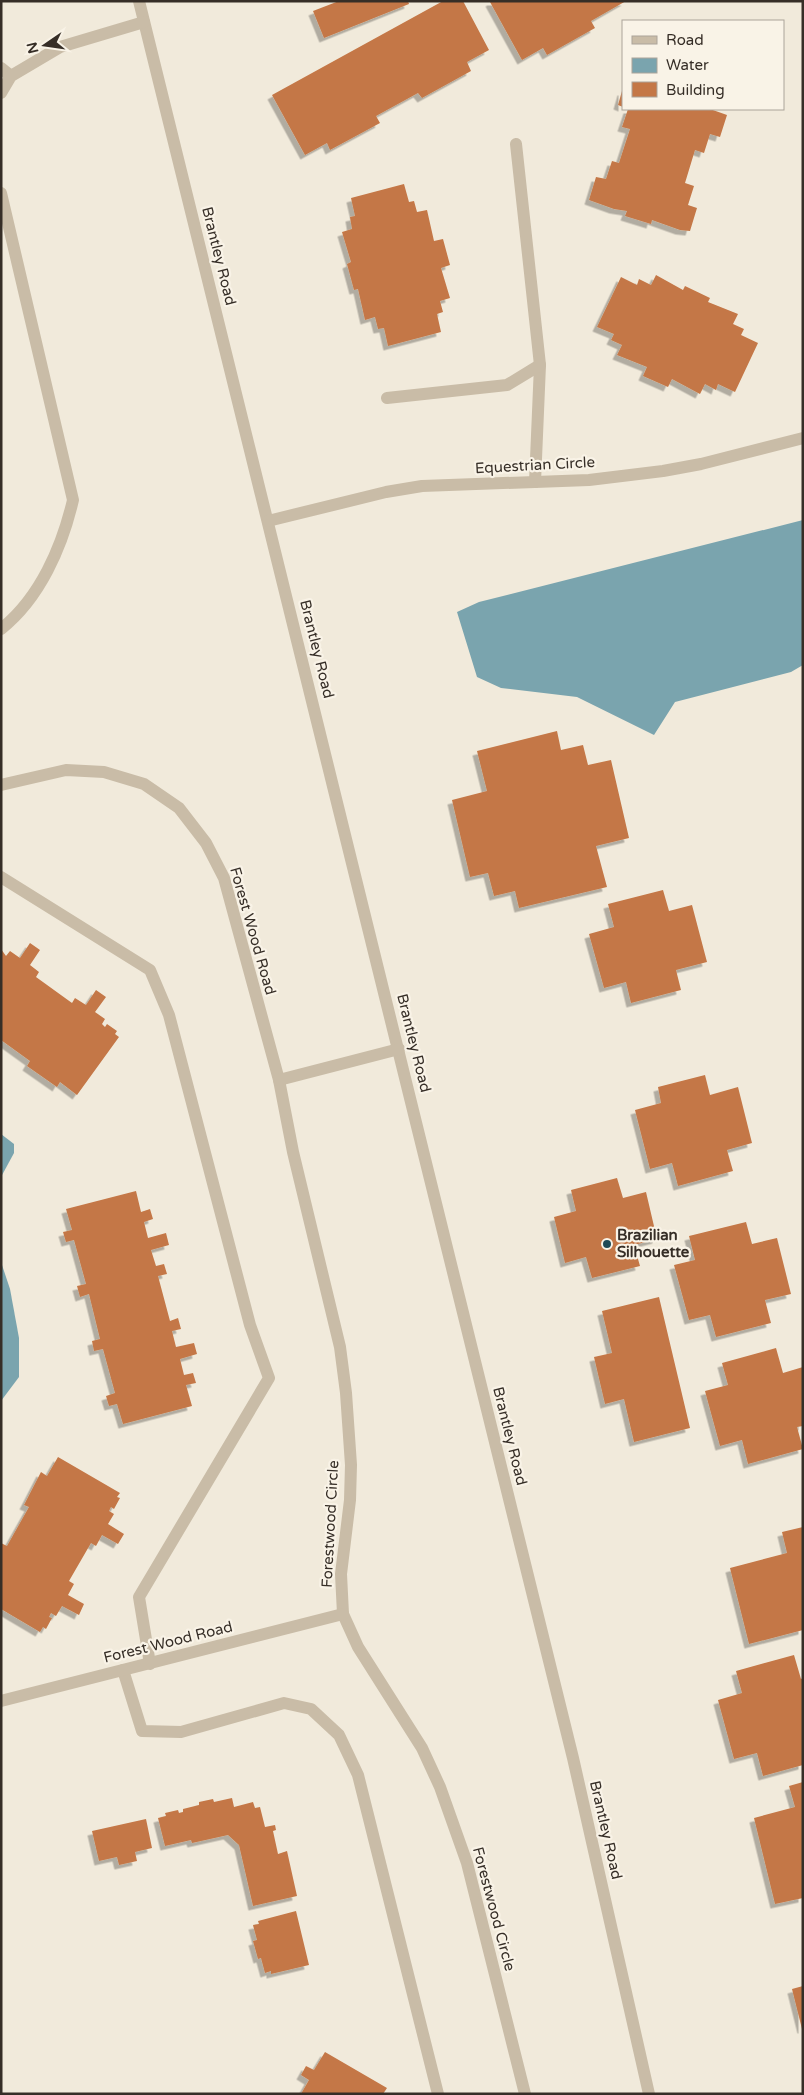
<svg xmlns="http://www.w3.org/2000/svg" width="804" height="2095" font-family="'Varela Round',sans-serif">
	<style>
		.water { fill: #7aa4ae }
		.building { fill: #c47746; filter: url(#shadow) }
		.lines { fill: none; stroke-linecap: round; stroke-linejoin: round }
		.minor { stroke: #c9bca7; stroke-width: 12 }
		.poi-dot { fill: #1e4a57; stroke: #f9f3e7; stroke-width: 2 }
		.labels { text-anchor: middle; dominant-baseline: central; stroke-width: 4.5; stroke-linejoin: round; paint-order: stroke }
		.street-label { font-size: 15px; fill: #362e27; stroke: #f9f3e7 }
		.poi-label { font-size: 15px; font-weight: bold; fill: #362e27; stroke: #f9f3e7; text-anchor: start }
	</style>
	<defs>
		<filter id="shadow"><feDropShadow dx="-4.5" dy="4.5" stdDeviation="0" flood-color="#0004"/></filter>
	</defs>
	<rect width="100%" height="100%" fill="#f1eadb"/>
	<g class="water">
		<path d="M803,520V665L791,672L675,702L654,735L577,697L501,688L477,677L457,612L479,602Z"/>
		<path d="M1,1134L14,1144V1153L1,1177Z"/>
		<path d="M1,1262L10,1289L19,1338V1377L1,1401Z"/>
	</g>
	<g class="building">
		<path d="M339,1H408L409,4L324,38L313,11Z"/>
		<path d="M443,1H463L489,50L467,62L471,71L422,98L418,93L376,116L380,123L330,150L327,143L305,155L272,95Z"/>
		<path d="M492,1H626L591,21L595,28L547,55L543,48L522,60L490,2Z"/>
		<path d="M622,91H623V107L618,105Z"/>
		<path d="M628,109H710L727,115L720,137L710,134L704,153L695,150L685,183L694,186L688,205L697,208L690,231L680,230L652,220L651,224L625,216L627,211L614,209L589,200L596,177L606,179L612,161L619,163L630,129L622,127Z"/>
		<path d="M404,184L409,202L414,201L417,212L427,210L434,241L443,239L450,265L441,268L450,298L440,301L443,312L437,314L441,332L388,346L384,328L378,329L375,317L365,320L358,289L354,290L347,264L351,262L342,232L352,229L350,217L355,216L351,198Z"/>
		<path d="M656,275L683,290L685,286L710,298L708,302L738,314L733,324L744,329L741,335L758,343L735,392L718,384L716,390L705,384L700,394L672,379L668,387L643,376L647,367L617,355L622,345L611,340L614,334L597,327L621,277L637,285L639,279L651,285Z"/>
		<path d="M557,731L561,750L583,745L588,765L611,760L629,838L596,846L607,887L519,908L515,891L494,896L488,873L470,877L452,800L487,791L477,751Z"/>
		<path d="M663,890L669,911L692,905L707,962L676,970L681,990L631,1003L626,982L604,988L589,934L614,927L608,904Z"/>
		<path d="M30,943L40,950L30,965L39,972L36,977L72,1003L75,998L86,1005L96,990L106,997L95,1012L105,1019L102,1024L105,1027L107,1024L117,1031L115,1034L119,1037L77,1095L60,1082L57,1087L27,1066L30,1061L1,1040V949L6,956L10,951L20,958Z"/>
		<path d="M705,1075L710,1095L738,1087L752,1143L727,1150L733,1171L678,1186L672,1163L650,1169L635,1110L661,1103L658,1087Z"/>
		<path d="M617,1178L623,1198L646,1192L657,1239L634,1245L640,1266L592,1278L586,1257L565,1263L554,1217L576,1211L571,1190Z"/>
		<path d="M136,1191L141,1212L150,1209L153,1219L144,1222L148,1238L166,1233L169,1245L151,1250L156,1266L164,1264L167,1274L158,1276L170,1321L178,1318L181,1329L172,1331L176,1347L194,1343L197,1354L180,1359L184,1375L193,1373L196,1383L186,1385L192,1406L123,1424L117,1404L109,1406L106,1396L115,1393L103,1349L94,1351L92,1341L100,1339L89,1294L80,1297L77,1286L86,1284L74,1240L66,1242L63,1232L72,1230L66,1209Z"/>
		<path d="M746,1222L752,1244L777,1238L791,1294L765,1300L771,1323L716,1337L710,1315L689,1320L674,1265L695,1260L689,1236Z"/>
		<path d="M659,1297L690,1428L634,1442L624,1399L605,1404L594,1357L612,1353L602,1311Z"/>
		<path d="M776,1348L783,1373L803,1367V1426L797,1427L803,1449L748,1464L742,1440L720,1446L705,1391L728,1385L722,1363Z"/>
		<path d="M58,1457L120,1493L117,1497L120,1498L114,1509L111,1507L109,1511L114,1514L108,1524L124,1534L118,1544L102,1535L96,1546L91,1543L69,1581L74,1584L68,1595L84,1604L79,1615L62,1606L56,1616L51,1613L49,1617L52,1618L46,1629L43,1627L40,1632L1,1609V1543L7,1546L29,1507L24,1505L41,1472L47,1476Z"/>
		<path d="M803,1527V1630L749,1644L730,1568L787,1553L782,1532Z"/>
		<path d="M794,1655L801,1679L803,1678V1765L763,1776L757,1753L734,1759L718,1700L742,1693L736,1671Z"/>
		<path d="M803,1782V1898L775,1904L754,1818L795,1807L789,1786Z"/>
		<path d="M232,1798L234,1807L253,1802L255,1808L260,1807L265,1827L275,1825L276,1830L273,1831L278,1854L287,1851L297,1896L253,1906L239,1845L228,1835L192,1843L191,1840L165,1846L158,1818L166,1816L165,1813L178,1810L179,1813L183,1812V1809L199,1805V1802L213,1799L214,1802Z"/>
		<path d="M146,1819L152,1848L135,1852L137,1861L119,1865L117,1857L99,1861L92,1831Z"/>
		<path d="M296,1911L309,1965L271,1974V1971L265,1973L261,1958L258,1959L253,1941L257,1940L253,1925L259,1924L258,1921Z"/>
		<path d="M803,1986V2029H802L792,1989Z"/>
		<path d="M325,2052L387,2088L383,2094H301L309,2080L301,2075L306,2066L314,2070Z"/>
	</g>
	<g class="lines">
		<g class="minor">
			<path d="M139,1L573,1758L649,2094"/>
			<path d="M1,68L11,76"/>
			<path d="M1,93L11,76L60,47L144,22"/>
			<path d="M516,144L540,365L535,482"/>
			<path d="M1,193L73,500C62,547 40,598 1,629"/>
			<path d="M387,398L507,385L540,365"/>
			<path d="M268,521L386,492L422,486L589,480L663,471L701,464L803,438"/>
			<path d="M1,785L66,770L104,772L144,784L179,808L206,843L224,878L279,1080L293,1152L340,1347L346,1393L351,1465L350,1500L341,1574L343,1614L358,1647L422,1748L440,1787L467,1863L525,2094"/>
			<path d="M1,877L150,970L169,1015L250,1325L269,1378L139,1597L150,1664"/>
			<path d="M279,1080L399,1049"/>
			<path d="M123,1670L142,1731L181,1732L284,1703L311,1709L339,1735L358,1775L438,2094"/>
			<path d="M1,1701L343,1614"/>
		</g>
	</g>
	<circle class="poi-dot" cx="607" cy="1244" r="5"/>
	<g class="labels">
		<g class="street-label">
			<text transform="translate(219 256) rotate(76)">Brantley Road</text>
			<text transform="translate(535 465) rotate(-3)">Equestrian Circle</text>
			<text transform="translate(317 649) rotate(76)">Brantley Road</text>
			<text transform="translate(253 931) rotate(74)">Forest Wood Road</text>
			<text transform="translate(414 1043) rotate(76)">Brantley Road</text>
			<text transform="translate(510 1436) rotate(76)">Brantley Road</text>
			<text transform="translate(330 1524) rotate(-87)">Forestwood Circle</text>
			<text transform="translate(168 1642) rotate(-14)">Forest Wood Road</text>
			<text transform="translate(606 1830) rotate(77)">Brantley Road</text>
			<text transform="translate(494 1909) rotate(75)">Forestwood Circle</text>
		</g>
		<g class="poi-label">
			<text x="617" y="1235">Brazilian<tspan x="617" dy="17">Silhouette</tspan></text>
		</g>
	</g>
	<rect width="804" height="2095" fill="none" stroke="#362e27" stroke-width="5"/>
	<rect x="622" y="20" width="162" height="90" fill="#f9f3e7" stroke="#aba49a"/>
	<rect x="632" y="36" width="25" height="8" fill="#c9bca7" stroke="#aba49a"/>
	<text x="666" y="45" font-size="15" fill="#362e27">Road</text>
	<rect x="632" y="58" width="25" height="15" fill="#7aa4ae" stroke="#aba49a"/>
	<text x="666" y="70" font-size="15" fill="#362e27">Water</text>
	<rect x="632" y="82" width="25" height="15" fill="#c47746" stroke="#aba49a"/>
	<text x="666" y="95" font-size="15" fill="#362e27">Building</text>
	<g transform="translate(45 45) rotate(257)" stroke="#f9f3e7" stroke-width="4" paint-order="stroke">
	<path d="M0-4L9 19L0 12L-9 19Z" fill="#362e27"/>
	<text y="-8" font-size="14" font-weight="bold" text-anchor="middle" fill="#362e27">N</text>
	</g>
</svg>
